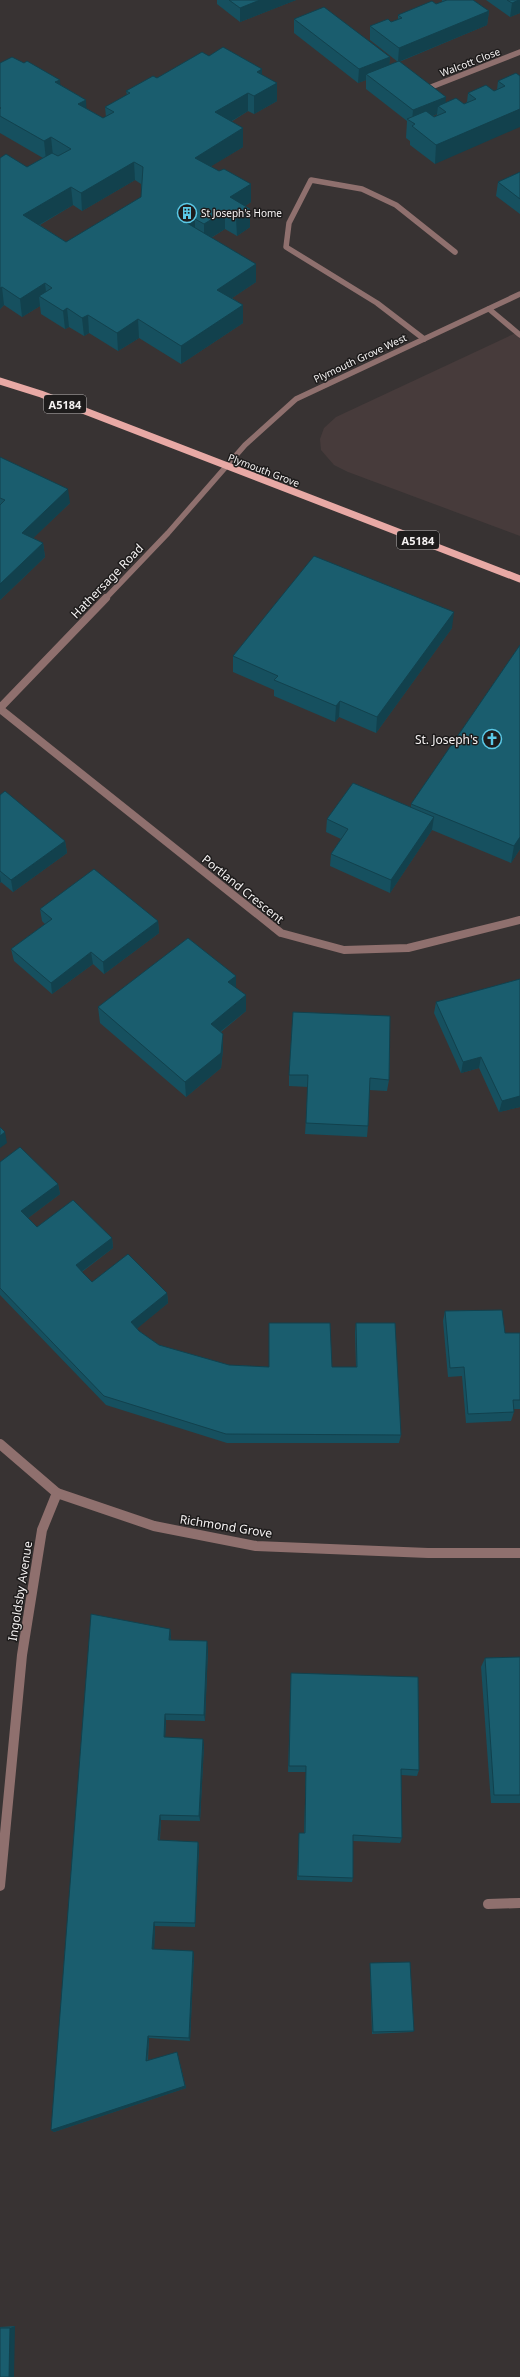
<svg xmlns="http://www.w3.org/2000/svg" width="520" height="2377" font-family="'Noto Sans',sans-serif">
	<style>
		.built { fill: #473b3b }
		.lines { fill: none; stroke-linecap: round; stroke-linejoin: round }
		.service-far1 { stroke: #8f706e; stroke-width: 5.5 }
		.service { stroke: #8f706e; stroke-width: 10 }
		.minor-far2 { stroke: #8f706e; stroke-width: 5.5 }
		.minor-far1 { stroke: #8f706e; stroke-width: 8 }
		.minor { stroke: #8f706e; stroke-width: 10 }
		.tertiary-far2 { stroke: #8f706e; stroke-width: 5.5 }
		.tertiary-far1 { stroke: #8f706e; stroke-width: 8 }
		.tertiary { stroke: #8f706e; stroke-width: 10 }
		.primary { stroke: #e8a9a5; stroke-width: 7 }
		.wall { fill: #16505f; fill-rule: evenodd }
		.shaded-wall { fill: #12414d }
		.building { fill: #1a5d6e; stroke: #12414d; fill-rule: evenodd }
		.labels { text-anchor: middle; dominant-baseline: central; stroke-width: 3; stroke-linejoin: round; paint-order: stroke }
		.far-street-label { font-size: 10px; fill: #f5f2f2; stroke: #1e1c1c }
		.far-poi-label { font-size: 10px; fill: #f5f2f2; stroke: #1e1c1c; text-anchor: start }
		.shield { fill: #1e1c1c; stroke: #b4b2b2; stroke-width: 1 }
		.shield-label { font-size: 11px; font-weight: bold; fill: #f5f2f2 }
		.street-label { font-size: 12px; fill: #f5f2f2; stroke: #1e1c1c }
		.poi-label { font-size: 12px; fill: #f5f2f2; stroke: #1e1c1c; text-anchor: end }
	</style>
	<rect width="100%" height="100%" fill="#383333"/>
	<path class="built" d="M520,331V536L348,472L334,465L321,450L320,439L324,428L336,417Z"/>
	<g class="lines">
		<g class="service-far1">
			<path d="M489,309L520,335"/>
			<path d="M424,339L377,303L286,247L289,223L311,180L362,189L396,205L455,252"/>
		</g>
		<path class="service" d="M488,1904L520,1903"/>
		<path class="minor-far2" d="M426,89L520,52"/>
		<path class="minor-far1" d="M0,709L281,933L344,950L408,948L520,920"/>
		<path class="minor" d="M0,1886L22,1655L42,1530L57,1493"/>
		<path class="tertiary-far2" d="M105,599L168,533L245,445L296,399L520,294"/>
		<path class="tertiary-far1" d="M0,708L106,598"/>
		<path class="tertiary" d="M0,1444L57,1493L154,1526L256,1546L428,1553H520"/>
		<path class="primary" d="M0,381L41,394L520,579"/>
	</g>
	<g class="wall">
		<path d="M217,0H296L240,22L217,4Z"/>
		<path d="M442,0H473L489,11L487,25L399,62L445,103L464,104L467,102L468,93L494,91L497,90L498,81L520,76L435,164L410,145V141L406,138L407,121L366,89V80L358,83L294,33V19L390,57L389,65L398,62L370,40V26L391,22L398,20V15L436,4L442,2ZM437,114V115L434,117L433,116Z"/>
		<path d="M486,0H520V13L510,17Z"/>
		<path d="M209,56L262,75L277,83V101L254,114L248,111L231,122L243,128V147L211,166L251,202L245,206L250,227L237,236L225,229L211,238L256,282L232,298L243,305V323L181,364L139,338L118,351L89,333L84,336L69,327L65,329L41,314L40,306L22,317L4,305L0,309V158L27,167L43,158L0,133V63H24L86,100V108L103,118L106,117L105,107L127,95L126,91ZM135,180L141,184V197L66,242L40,225L73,205L82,211Z"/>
		<path d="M520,172V214L496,196L498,182Z"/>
		<path d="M0,457L70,503L33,538L43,543L45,557L0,600Z"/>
		<path d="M452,628L376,733L339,717L335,722L274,696V690L233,672V656Z"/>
		<path d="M520,645V849L511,863L432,830L390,893L330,866L331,854L341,839L326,832L327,819L411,808V804Z"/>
		<path d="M0,795L65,841L67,853L13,892L1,882L0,883Z"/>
		<path d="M40,909L158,921L159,933L104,974L93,964L52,994L14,961L11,949L45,924L42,921Z"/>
		<path d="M520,979V1107L499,1112L479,1068L461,1073L434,1013L436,1002Z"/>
		<path d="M236,988L246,1011L221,1032L223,1034V1049L221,1068L186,1097L100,1023L98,1007Z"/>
		<path d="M390,1016L389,1080L387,1091L369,1090L368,1126L367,1137L305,1134L308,1087L289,1086V1075Z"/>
		<path d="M0,1162L58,1184L60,1194L28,1218L37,1227L112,1238L113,1248L82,1272L92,1282L167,1293L168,1303L137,1328L139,1331L159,1345L229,1365L269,1367H356L355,1332L356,1323L401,1435L399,1443H227L106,1405L0,1295Z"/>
		<path d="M445,1311L505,1333H520V1409H514V1412L511,1421L466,1423L462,1376L448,1377L443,1321Z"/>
		<path d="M170,1629L171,1636V1640L208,1648L205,1721L166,1720L165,1737L204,1745L200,1821L161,1820L160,1840L198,1842L199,1847L195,1927L155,1926L154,1949L194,1954L190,2041L149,2038L148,2060L178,2055L186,2088L54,2132L51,2130Z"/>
		<path d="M520,1657V1803H491L481,1667L485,1658Z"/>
		<path d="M291,1673L419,1770L417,1776L401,1775L402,1838L400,1843L353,1841V1878L352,1882L297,1880L299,1838L304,1833L306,1772H288Z"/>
		<path d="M370,1963L414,2031L412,2032L372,2034L370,1966Z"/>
		<path d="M15,2326L0,2377V2327Z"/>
	</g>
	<g class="shaded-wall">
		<path d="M260,0H296L240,22V8Z"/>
		<path d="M519,0H520V13L510,17L512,3Z"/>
		<path d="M489,11L487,25L398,62L399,48Z"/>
		<path d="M390,57L389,71L366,74V80L358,83L359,69Z"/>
		<path d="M262,69V87L257,72Z"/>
		<path d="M60,80L61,98L55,82Z"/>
		<path d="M277,83V101L254,114V96Z"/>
		<path d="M248,93V111L215,131V112Z"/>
		<path d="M446,97L445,111L438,106L437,114L414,124L412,122L413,110Z"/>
		<path d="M86,100L87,118L78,104Z"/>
		<path d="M520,109V127L435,164L436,145Z"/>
		<path d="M243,128V147L195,176V158Z"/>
		<path d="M51,137L53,156L46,160L44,141Z"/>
		<path d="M134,162L135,180L82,211L81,193Z"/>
		<path d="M251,184V202L231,215L230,197Z"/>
		<path d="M71,187L73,205L25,233L23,215Z"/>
		<path d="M250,209V227L237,236L236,218Z"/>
		<path d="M225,211V229L204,242V224Z"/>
		<path d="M195,219V237L187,223Z"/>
		<path d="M256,264V282L217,308V290Z"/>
		<path d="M45,283L47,301L39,296L40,306L22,317L20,299Z"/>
		<path d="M2,287L4,305L0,309V288Z"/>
		<path d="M243,305V323L181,364V346Z"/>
		<path d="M67,308L69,327L65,329L63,311Z"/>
		<path d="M88,315L89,333L84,336L82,318Z"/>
		<path d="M138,319L139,338L118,351L117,333Z"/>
		<path d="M68,489L70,503L24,547L22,533Z"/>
		<path d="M43,543L45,557L0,600V584Z"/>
		<path d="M454,612L452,628L376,733L377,717Z"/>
		<path d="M340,701L339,717L335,722L336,706Z"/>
		<path d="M434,817L432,830L390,893L391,880Z"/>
		<path d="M520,837V849L511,863L514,846Z"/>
		<path d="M65,841L67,853L13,892L11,880Z"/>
		<path d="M0,875L1,882L0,883Z"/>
		<path d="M158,921L159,933L104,974L103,962Z"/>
		<path d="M91,952L93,964L52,994L51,983Z"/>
		<path d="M236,976V992L228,982Z"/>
		<path d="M246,995V1011L211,1039V1024Z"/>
		<path d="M223,1034V1049L221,1068L186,1097L185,1082Z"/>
		<path d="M481,1057L479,1068L461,1073L463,1062Z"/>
		<path d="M520,1096V1107L499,1112L502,1101Z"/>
		<path d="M5,1132L7,1143L0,1148V1136Z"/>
		<path d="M58,1184L60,1194L24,1221L21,1211Z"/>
		<path d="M112,1238L113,1248L77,1275L76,1265Z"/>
		<path d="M167,1293L168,1303L133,1332L131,1322Z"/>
		<path d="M170,1629L171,1636L170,1647L169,1640Z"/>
		<path d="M207,1641L208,1648L205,1721L204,1715Z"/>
		<path d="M165,1714L166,1720L165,1743L164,1737Z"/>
		<path d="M203,1739L204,1745L200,1821L199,1816Z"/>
		<path d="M160,1815L161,1820L159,1845L158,1840Z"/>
		<path d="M198,1842L199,1847L195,1927V1923Z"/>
		<path d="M154,1922L155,1926L154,1953L152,1949Z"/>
		<path d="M193,1951L194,1954L190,2041L189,2038Z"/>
		<path d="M148,2036L149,2038L147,2063L146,2061Z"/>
		<path d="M177,2052L186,2088L54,2132L51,2130Z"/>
		<path d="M15,2326L14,2377H9L10,2328Z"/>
	</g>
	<g class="building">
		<path d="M229,0H260L240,8Z"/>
		<path d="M447,0H473L489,11L399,48L370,26L388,19L391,22L402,18L398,15L432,1L436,4Z"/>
		<path d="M507,0H519L512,3Z"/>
		<path d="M324,7L390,57L359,69L294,19Z"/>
		<path d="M223,47L262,69L257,72L277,83L254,96L248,93L215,112L243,128L195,158L219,171L224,169L251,184L230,197L250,209L236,218L225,211L204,224L195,219L187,223L256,264L217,290L243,305L181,346L138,319L117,333L88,315L82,318L67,308L63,311L39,296L52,288L45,283L20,299L2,287L0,288V158L6,154L27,167L52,153L58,156L71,149L51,137L44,141L0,116V109L1,108L0,107V63L12,57L24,63L27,61L60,80L55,82L86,100L78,104L103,118L114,112L105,107L130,93L126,91L153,76L157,78L202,52L209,56ZM134,162L143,167L141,197L66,242L23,215L71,187L81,193Z"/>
		<path d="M399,61L446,97L413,110L366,74Z"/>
		<path d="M516,73L520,76V109L436,145L412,126L415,124L407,119L426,111L434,117L446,112L438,106L456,98L464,104L476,99L468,93L486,85L494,91L505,86L498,81Z"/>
		<path d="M520,172V199L498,182Z"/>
		<path d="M0,457L68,489L22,533L43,543L0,584V505L5,500L0,498Z"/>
		<path d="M314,556L454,612L377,717L340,701L336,706L274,680L278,676L233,656Z"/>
		<path d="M520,645V837L514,846L411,804Z"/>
		<path d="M353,783L434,817L391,880L331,854L348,829L327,819Z"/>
		<path d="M5,791L65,841L11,880L0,871V795Z"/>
		<path d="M94,869L158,921L103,962L91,952L51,983L11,949L52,919L40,909Z"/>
		<path d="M188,938L236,976L228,982L246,995L211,1024L223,1034L221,1053L185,1082L98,1007Z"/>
		<path d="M520,979V1096L502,1101L481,1057L463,1062L436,1002Z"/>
		<path d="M293,1012L390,1016L389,1080L370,1078L368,1126L306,1123L308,1075H289Z"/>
		<path d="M0,1127L5,1132L0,1136Z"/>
		<path d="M20,1147L58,1184L21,1211L37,1227L73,1200L112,1238L76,1265L84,1274L92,1282L128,1254L167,1293L131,1322L139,1331L159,1345L229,1365L269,1367V1323H330L332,1367H357L356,1323H395L401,1435L226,1434L104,1396L0,1288V1162Z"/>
		<path d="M502,1310L505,1333H520V1400H513L514,1412L468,1414L464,1367L450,1368L445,1311Z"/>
		<path d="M91,1614L170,1629L169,1640L207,1641L204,1715L165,1714L164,1737L203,1739L199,1816L160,1815L158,1840L198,1842L195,1923L154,1922L152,1949L193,1951L189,2038L148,2036L146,2061L177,2052L185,2086L51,2130Z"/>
		<path d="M520,1657V1795H494L485,1658Z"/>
		<path d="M291,1673L418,1677L419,1770L401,1769L402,1838L353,1835V1878L298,1876L299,1833H305L306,1766H289Z"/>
		<path d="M410,1962L414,2031L373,2032L370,1963Z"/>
		<path d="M0,2328H10L9,2377H0Z"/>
	</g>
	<defs>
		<symbol id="building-ring" viewBox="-11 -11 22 22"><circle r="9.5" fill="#1e1c1c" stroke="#5bc8e6" stroke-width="1.5"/><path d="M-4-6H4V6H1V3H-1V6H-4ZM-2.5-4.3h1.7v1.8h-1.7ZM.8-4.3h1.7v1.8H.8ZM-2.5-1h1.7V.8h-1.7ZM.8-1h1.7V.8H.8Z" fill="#5bc8e6"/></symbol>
		<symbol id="church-ring" viewBox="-11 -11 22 22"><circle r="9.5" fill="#1e1c1c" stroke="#5bc8e6" stroke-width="1.5"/><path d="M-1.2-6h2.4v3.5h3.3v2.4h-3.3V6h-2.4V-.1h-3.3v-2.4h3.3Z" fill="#5bc8e6"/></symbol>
	</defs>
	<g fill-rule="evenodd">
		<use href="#building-ring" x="176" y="202" width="22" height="22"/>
		<use href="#church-ring" x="481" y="728" width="22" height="22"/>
	</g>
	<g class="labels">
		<g class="far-street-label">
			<text transform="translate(470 62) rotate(-21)">Walcott Close</text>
			<text transform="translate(360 358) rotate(-25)">Plymouth Grove West</text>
			<text transform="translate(264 470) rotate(21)">Plymouth Grove</text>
		</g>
		<g class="far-poi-label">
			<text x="201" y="213">St Joseph's Home</text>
		</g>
		<g class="shield">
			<rect x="44" y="395" width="42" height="18" rx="3"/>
			<rect x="397" y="531" width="42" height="18" rx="3"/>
		</g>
		<g class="shield-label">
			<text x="65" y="404">A5184</text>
			<text x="418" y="540">A5184</text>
		</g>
		<g class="street-label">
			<text transform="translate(107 581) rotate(-46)">Hathersage Road</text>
			<text transform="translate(243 889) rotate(39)">Portland Crescent</text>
			<text transform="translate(226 1526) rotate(9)">Richmond Grove</text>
			<text transform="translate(20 1591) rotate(-81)">Ingoldsby Avenue</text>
		</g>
		<g class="poi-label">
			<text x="478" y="739">St. Joseph's</text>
		</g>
	</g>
</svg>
